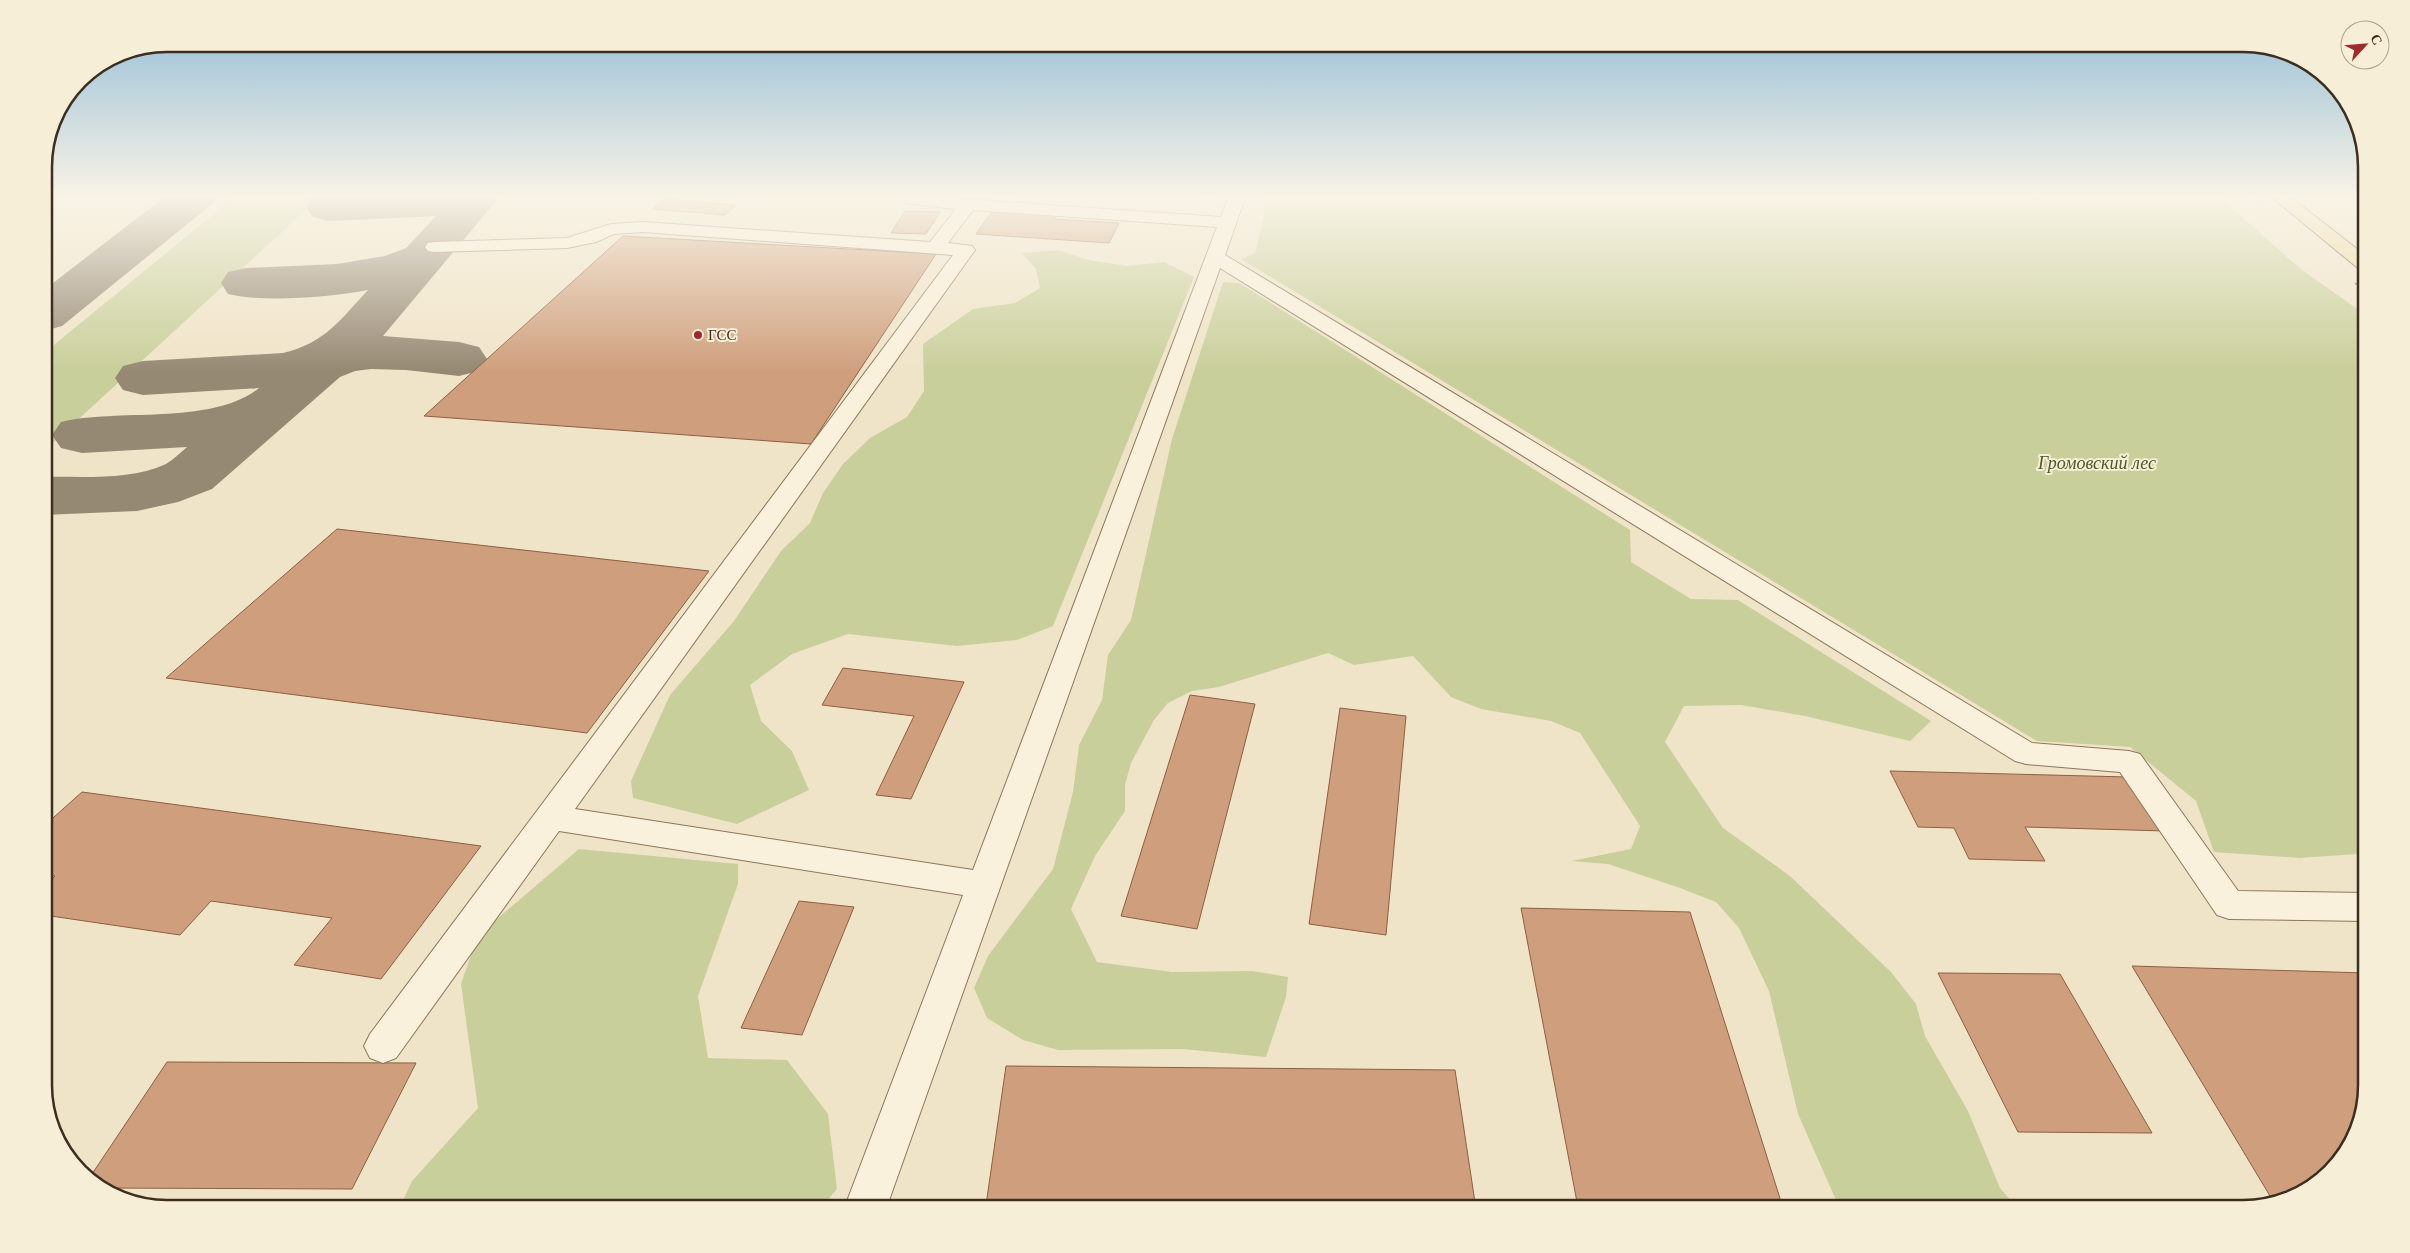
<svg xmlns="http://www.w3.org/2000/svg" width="2410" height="1253" font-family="'Times New Roman',serif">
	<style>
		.green { fill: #c9cf9b }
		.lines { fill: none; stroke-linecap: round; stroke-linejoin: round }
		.taxiway { fill: #968974; fill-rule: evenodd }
		.building { fill: #cf9f7d; stroke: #8d5f41 }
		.minor-casing { stroke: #8d765c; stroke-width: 2 }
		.major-casing { stroke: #5b4430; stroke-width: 2 }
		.path { stroke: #8d765c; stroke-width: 2; stroke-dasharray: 2.5 2; stroke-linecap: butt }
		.minor { fill: #faf1dc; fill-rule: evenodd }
		.major { fill: #f3d9a0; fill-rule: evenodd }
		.poi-dot { fill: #9e2a2b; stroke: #f7eed8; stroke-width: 2 }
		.labels { text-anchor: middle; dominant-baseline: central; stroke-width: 4; stroke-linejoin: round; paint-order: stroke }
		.far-poi-label { font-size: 15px; fill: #3d2e20; stroke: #f7eed8; text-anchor: start }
		.park-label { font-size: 18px; font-style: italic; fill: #4d5a26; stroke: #f7eed8 }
		.rim { fill: none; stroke: #3d2e20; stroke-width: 2.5 }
	</style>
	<rect width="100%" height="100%" fill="#f0e4c8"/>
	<g class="green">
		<path d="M237,195H322L44,451V353Z"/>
		<path d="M958,195H1224L1221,200L1150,198L974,200Z"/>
		<path d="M1266,195H2217L2302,270L2366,315V849L2358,854L2299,858L2214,852L2196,801L2130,747L2037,741L1241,259L1255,253L1263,220Z"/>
		<path d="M1059,250L1089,260L1127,266L1164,262L1194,277L1053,626L1017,640L957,646L848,634L792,654L750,685L761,721L792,751L809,790L737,824L633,798L631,781L670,695L734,621L781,551L810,523L823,493L843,464L870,438L907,417L924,391L923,344L973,309L1015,303L1040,288L1036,269L1022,253Z"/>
		<path d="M1223,282L1239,283L1630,530L1631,562L1691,599L1738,600L1931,721L1910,741L1805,716L1741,705L1684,706L1665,742L1723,828L1790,876L1891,972L1916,1004L1925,1036L1968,1111L2000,1188L2018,1209H1829L1836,1200L1798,1114L1769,991L1739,928L1716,902L1680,888L1608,864L1571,861L1631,849L1640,826L1580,733L1551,721L1481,709L1451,697L1413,656L1354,665L1328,653L1219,687L1192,691L1168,703L1154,720L1131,763L1125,785V811L1095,856L1071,909L1097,962L1172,972L1252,971L1288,977L1286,997L1266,1057L1182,1049L1058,1050L1023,1040L987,1018L974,988L988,956L1053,869L1073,792L1079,745L1102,700L1108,655L1131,620L1172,439Z"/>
		<path d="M579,849L738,864V884L698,996L708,1058L787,1060L828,1114L837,1189L820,1209H399L412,1181L478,1108L461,984L478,935Z"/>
	</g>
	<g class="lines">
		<g class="taxiway">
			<path d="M167,195H218L212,204L62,326L44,331V290Z"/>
			<path d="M321,195H501L383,336L459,342L479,347L487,359L479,371L459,376L406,370L371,369L355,371L340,377L212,489L178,502L137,511L44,515V477C83,476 129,481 166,464C173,460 180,453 187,447L82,453L61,448L52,435L61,422C118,408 212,426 259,388L143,395L123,390L115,378L123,366L143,361L283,353C325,343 340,320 368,290C330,297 265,303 228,294L221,283L228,272L246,268L337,264L385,256L406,248L436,216L329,221L313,217L306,207L313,197Z"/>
		</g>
	</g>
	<g class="building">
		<path d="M664,199L736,205L725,215L652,209Z"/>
		<path d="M993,210L1056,214L1054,219L1119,223L1109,243L976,234Z"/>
		<path d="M905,211L940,212L926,234L891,233Z"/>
		<path d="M623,236L936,254L811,444L424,416Z"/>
		<path d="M337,529L709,571L587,733L166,678Z"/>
		<path d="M843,668L964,682L911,799L876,795L914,716L822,705Z"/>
		<path d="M1190,695L1255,704L1197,929L1121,916Z"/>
		<path d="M1340,708L1406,716L1386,935L1309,924Z"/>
		<path d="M1890,771L2128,777L2165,831L2025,827L2045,861L1969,859L1954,828L1918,827Z"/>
		<path d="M82,792L481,846L381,979L294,965L332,918L211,901L180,935L44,915V887L55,876L44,874V826Z"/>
		<path d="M799,901L854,907L802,1035L741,1028Z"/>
		<path d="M1521,908L1690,912L1783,1208L1577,1202Z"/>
		<path d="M2132,966L2366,973V1086L2353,1141L2305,1193L2273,1201Z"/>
		<path d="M1938,973L2060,974L2152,1133L2018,1132Z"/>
		<path d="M167,1062L416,1063L352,1189L103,1188L90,1177Z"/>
		<path d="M1006,1066L1455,1070L1476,1209L986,1205Z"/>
	</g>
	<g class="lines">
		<defs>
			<path id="minor" d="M903,195L1221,217L1229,195H1246L1225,255L2032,743L2129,751L2140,754L2238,891L2366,893V921L2229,919L2217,915L2120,772L2026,764L2015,761L1220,268L886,1209H844L963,895L559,831L396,1058L383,1063L370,1058L364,1046L370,1034L953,255L643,232L614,234L596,242L567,248L434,252L428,251L425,247L428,243L434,242L567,238L611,224L643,222L930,242L956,209L912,204L906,203ZM973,210L1217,227L973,870L575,809L975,250L972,246L948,243Z"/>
			<path id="major" d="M2269,195H2288L2366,256V271L2359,269Z"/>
		</defs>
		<use href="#minor" class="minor-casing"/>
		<use href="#major" class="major-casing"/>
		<g class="path">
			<path d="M2250,195L2258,202"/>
			<path d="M2355,283L2366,292"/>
		</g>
		<use href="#minor" class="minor"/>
		<use href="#major" class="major"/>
	</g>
	<linearGradient id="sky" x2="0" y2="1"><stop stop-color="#8fbad6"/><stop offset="0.53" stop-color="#f8f3e6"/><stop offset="1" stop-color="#f8f3e6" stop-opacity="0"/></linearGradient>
	<rect width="2410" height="371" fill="url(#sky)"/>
	<circle class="poi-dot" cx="698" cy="335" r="5"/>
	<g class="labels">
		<g class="far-poi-label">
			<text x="708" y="335">ГСС</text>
		</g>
		<g class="park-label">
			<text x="2097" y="463">Громовский лес</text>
		</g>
	</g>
	<path d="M0 0H2410V1253H0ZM167 52H2243A115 115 0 0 1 2358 167V1085A115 115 0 0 1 2243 1200H167A115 115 0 0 1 52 1085V167A115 115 0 0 1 167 52Z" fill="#f7eed8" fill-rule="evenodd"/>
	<path class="rim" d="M167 52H2243A115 115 0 0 1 2358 167V1085A115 115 0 0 1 2243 1200H167A115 115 0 0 1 52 1085V167A115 115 0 0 1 167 52Z"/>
	<g transform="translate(2365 45) rotate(64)"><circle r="24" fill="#f7eed8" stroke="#ada18e"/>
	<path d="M0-4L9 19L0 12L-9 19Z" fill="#9e2a2b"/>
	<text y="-8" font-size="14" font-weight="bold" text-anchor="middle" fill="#3d2e20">С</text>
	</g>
</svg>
